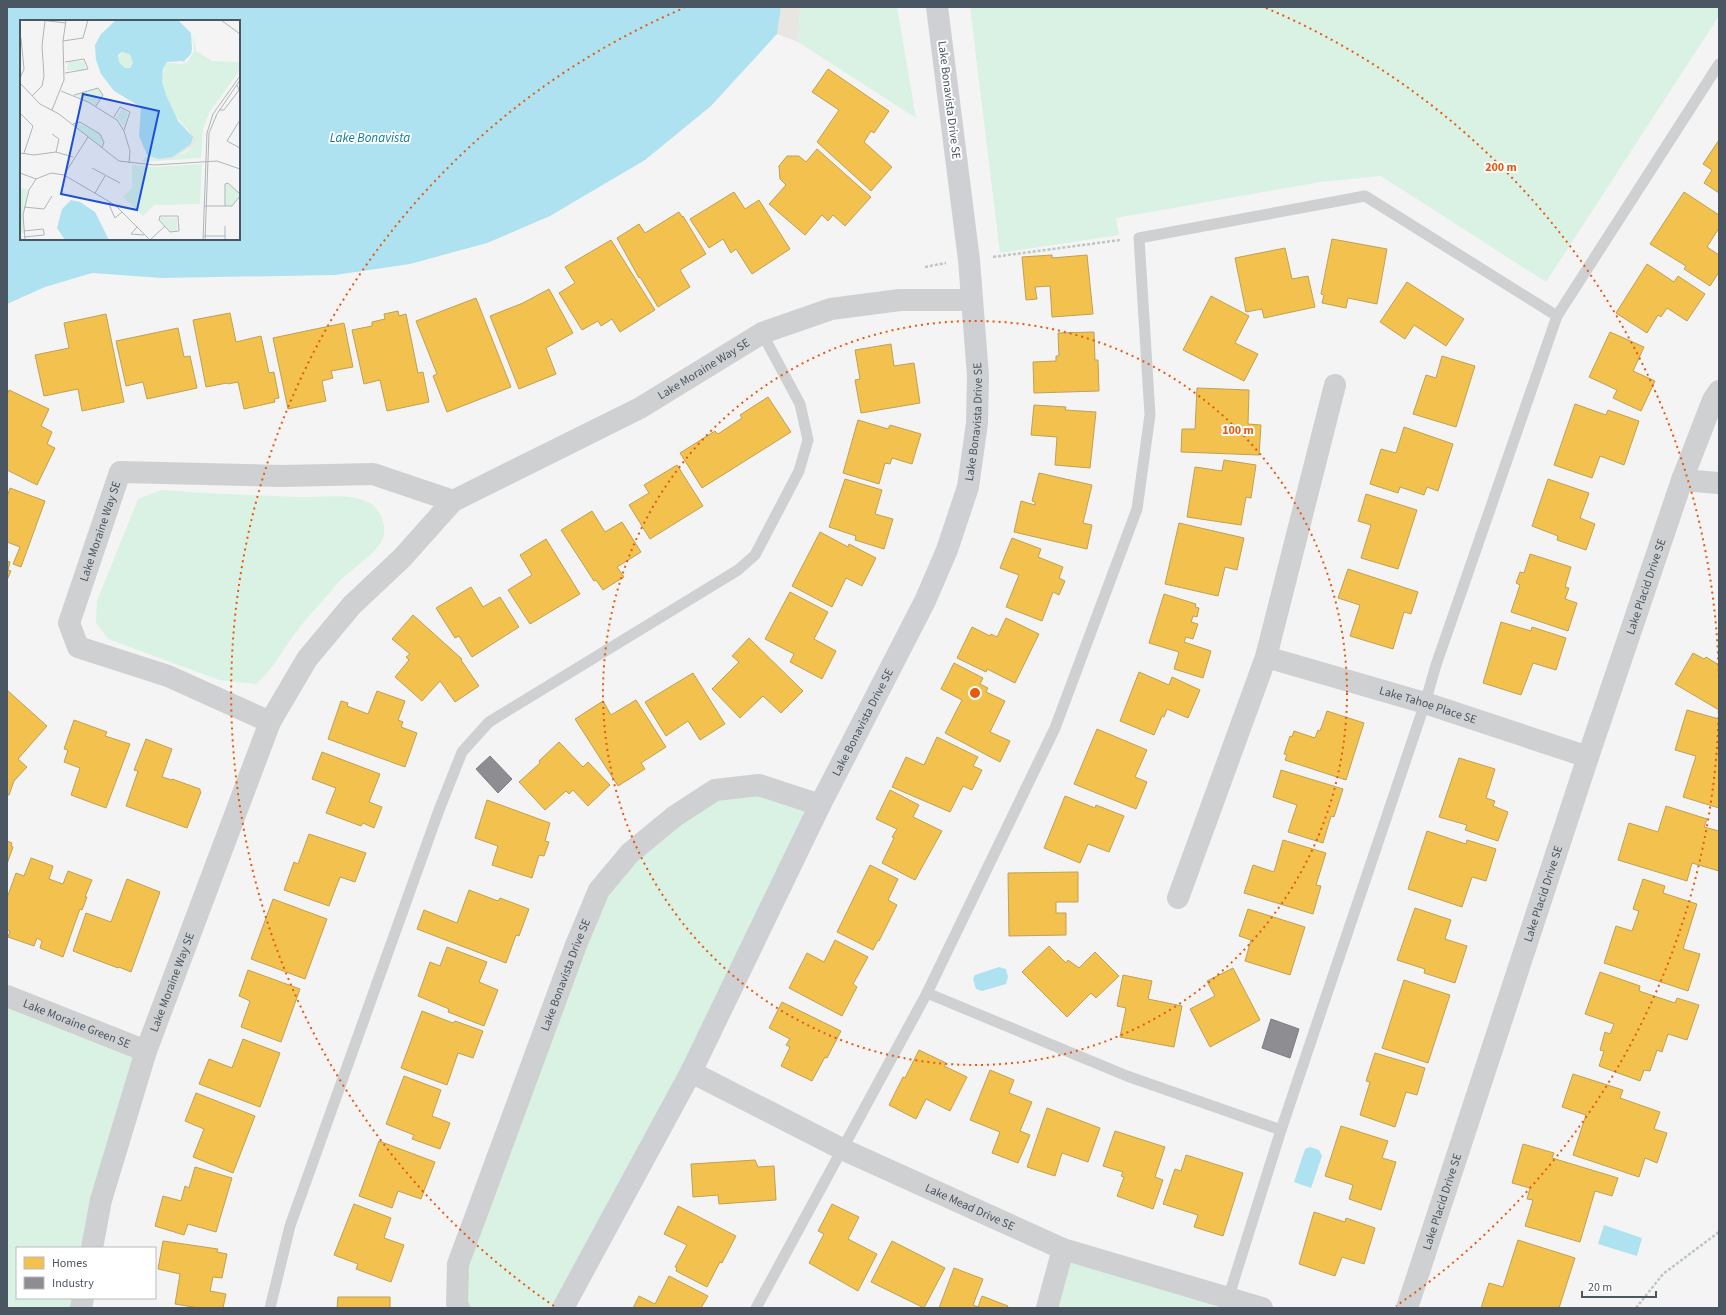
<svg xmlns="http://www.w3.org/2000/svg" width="1726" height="1315" font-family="'Source Sans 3',sans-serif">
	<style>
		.green { fill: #d9f2e3 }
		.sand { fill: #e7e6e1 }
		.water { fill: #aee2f0; fill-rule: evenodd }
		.homes { fill: #f2c14e; stroke: #c0a154 }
		.industry { fill: #8d8d92; stroke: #797c83 }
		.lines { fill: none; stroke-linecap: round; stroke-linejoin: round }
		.path { stroke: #bcc7c4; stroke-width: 2.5; stroke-dasharray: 3 2; stroke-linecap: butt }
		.lane { stroke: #ced0d2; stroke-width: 11 }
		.street { stroke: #ced0d2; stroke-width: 22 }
		.secondary { stroke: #ced0d4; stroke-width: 22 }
		.ring { fill: none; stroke: #e8590c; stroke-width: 2; stroke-dasharray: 2 4 }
		.labels { text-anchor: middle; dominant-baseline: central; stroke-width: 4; stroke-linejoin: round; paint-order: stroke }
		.street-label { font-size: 12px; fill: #4a5661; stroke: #fff }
		.water-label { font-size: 13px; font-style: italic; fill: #0c7c9b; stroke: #fff }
		.inset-road { fill: none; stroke: #b0b5b9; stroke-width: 1 }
		.view { fill: #1d4ed8; fill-opacity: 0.15; stroke: #1d4ed8; stroke-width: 2 }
		.inset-edge { fill: none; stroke: #4a5661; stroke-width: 2 }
		.centre { fill: #e8590c; stroke: #fff; stroke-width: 2 }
		.ring-label { font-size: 12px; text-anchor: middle; font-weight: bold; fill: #e8590c; stroke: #fff; stroke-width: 4; stroke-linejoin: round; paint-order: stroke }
	</style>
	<rect width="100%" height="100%" fill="#f4f4f4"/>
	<g class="green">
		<path d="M800,7H897L916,118L798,42Z"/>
		<path d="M970,7H1719V16L1546,282L1381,176L1320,182L1116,218L1119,235L1000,253Z"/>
		<path d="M162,490C208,494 253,495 298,497C321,498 349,492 370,503C379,508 386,524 384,534C380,554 350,568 337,584C324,600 309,615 296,632C283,649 273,670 256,684L219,680L108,639L96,623L97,601L138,499Z"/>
		<path d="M759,785L820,805L563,1308H459L458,1264L599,890L675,816Z"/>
		<path d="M7,996L146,1051L92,1248H17V1298H83L81,1308H7Z"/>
		<path d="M1063,1249L1226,1308H1047Z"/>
	</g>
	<path class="sand" d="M781,7H800L798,42L777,34Z"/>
	<g class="water">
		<path d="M7,7H781L777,34L711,106L645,160L550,216L487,243L410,264L335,275L162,278L92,273L45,287L7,304ZM21,21H239V239H21Z"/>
		<path d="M999,967L1006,969L1008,977L1006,984L982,991L976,989L973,979L975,975Z"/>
		<path d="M1310,1147L1319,1150L1322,1156L1311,1188L1294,1182L1305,1149Z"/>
		<path d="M1604,1225L1642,1238L1637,1256L1598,1244Z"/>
	</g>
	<g class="homes">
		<path d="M828,69L889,111L874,133L871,131L864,142L892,167L871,191L817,142L839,110L812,92Z"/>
		<path d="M1719,140V193L1704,183L1712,170L1703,164Z"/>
		<path d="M817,149L871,197L845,226L833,215L828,221L822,215L805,235L769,204L786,185L780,179L779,166L787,156H799L806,162Z"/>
		<path d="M734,192L745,209L759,200L790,249L752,274L736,249L731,253L723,239L709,248L690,219Z"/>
		<path d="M1684,192L1719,215V228L1707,247L1719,255V272L1710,286L1684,269L1686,266L1650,244Z"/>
		<path d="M679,212L682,217L683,216L706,254L680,270L690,287L658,307L640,277L639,278L617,238L639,224L645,233Z"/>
		<path d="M1332,239L1387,249L1377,304L1348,298L1346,308L1322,303L1324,295L1321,294Z"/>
		<path d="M611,240L655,310L620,332L612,319L601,326L598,321L582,330L559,293L575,283L565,267Z"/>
		<path d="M1285,248L1292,279L1308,276L1315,307L1264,318L1262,309L1246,312L1235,258Z"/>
		<path d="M1052,255V258L1087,255L1093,314L1052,317L1050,286L1035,287L1037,299L1026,300L1022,257Z"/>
		<path d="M1647,264L1674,282L1678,276L1705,294L1687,321L1667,308L1661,317L1658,315L1647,333L1616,313Z"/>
		<path d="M1407,282L1464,319L1446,346L1414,325L1405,339L1380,322Z"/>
		<path d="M549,289L573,333L546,348L556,374L519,389L490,316L523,303Z"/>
		<path d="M1211,296L1249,316L1235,343L1258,354L1244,381L1183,350Z"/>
		<path d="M476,298L511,387L447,412L433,376L437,374L416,321Z"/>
		<path d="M398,311L399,316L406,314L418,373L423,372L429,402L387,411L380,380L364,384L352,330L372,326V322L385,319L384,314Z"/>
		<path d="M230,313L236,342L261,336L269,373L274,372L279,398L274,399L275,402L244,409L238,382L228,384L227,383L206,387L193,320Z"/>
		<path d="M106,314L124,402L82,411L78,389L44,396L35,355L69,348L64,323Z"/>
		<path d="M344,323L353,367L331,371L333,378L322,381L326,401L288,409L273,338Z"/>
		<path d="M178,328L184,357L190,356L197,388L147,399L143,382L126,386L116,341Z"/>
		<path d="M1094,332L1095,360H1098L1099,391L1034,393L1033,362L1056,361V356H1059L1058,333Z"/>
		<path d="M1610,332L1644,347L1633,371L1655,381L1641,411L1613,398L1617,390L1589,377Z"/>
		<path d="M891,344L894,366L914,363L920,403L861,413L855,380L860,379L855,350Z"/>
		<path d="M1442,356L1475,366L1456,427L1413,414L1426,375L1436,378Z"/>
		<path d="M1197,388L1249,390L1248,424L1261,425L1259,455L1181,452L1182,429H1195Z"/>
		<path d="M9,390L49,409L41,426L52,432L47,444L55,448L37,485L7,470V395Z"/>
		<path d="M768,397L791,432L702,488L680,453L715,431L718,434L742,418L740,415Z"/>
		<path d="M1575,404L1606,415L1608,410L1639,421L1624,465L1600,456L1592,478L1554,465Z"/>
		<path d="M1034,405L1066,407L1065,410L1096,412L1090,468L1055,465L1057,437L1031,435Z"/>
		<path d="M858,420L888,429L890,425L921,434L912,464L892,458L890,464L885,463L879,484L843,473Z"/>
		<path d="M1404,427L1453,444L1438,491L1427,487L1424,495L1400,487L1398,493L1370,484L1381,449L1396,453Z"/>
		<path d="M1224,460L1256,465L1251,498L1246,497L1241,525L1187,517L1195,467L1222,471Z"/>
		<path d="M677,465L703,506L650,539L629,505L649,493L644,485Z"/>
		<path d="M1039,473L1092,485L1083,523L1092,525L1087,549L1014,532L1021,501L1035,505V502L1032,501Z"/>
		<path d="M845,479L882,490L875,514L893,519L884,549L855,540L856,536L829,527Z"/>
		<path d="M1548,479L1589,493L1580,518L1595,524L1586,550L1557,540L1558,536L1532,526Z"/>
		<path d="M10,488L45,501L21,567L13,564L20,547L7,542V497Z"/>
		<path d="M1366,494L1417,510L1398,569L1361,558L1371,525L1358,521Z"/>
		<path d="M592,511L605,532L622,522L641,552L617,567L624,577L603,590L596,580L594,581L561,530Z"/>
		<path d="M1179,523L1244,538L1237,570L1225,567L1218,596L1165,584Z"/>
		<path d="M820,532L848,547L849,544L876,558L862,586L846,578L832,607L792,586Z"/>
		<path d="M1012,538L1041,549L1038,557L1063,567L1059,578L1065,581L1059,595L1053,592L1042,621L1006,607L1019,575L1000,568Z"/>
		<path d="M546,539L580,594L530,624L508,590L532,575L520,555Z"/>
		<path d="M1530,554L1571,567L1565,587L1569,588L1565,599L1577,603L1568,631L1511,612L1520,585L1516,583L1520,572L1524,573Z"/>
		<path d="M7,561L10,562L8,570L11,571L7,580Z"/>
		<path d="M1348,569L1418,592L1411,614L1404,612L1393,649L1350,636L1360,605L1338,598Z"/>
		<path d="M471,587L483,607L500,597L519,627L472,657L459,636L455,638L436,608Z"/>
		<path d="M790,592L828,612L814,639L836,651L822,679L790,662L794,654L765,639Z"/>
		<path d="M1164,594L1196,604L1195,607L1199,608L1197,617L1193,616L1191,622L1198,624L1193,639L1186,637L1184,642L1211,651L1203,678L1174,669L1179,652L1149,643Z"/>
		<path d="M413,615L462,659L461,660L479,686L455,702L440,681L422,701L395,677L409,660L406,657L410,654L392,639Z"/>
		<path d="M1006,618L1039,634L1015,683L987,669L986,672L957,658L972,627L990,636L991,634L997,637Z"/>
		<path d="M1501,622L1531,631L1532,627L1566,638L1556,670L1533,663L1521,695L1483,683Z"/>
		<path d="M749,638L803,691L781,713L763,696L740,718L712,689L739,662L732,656Z"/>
		<path d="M1693,653L1704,659L1706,657L1719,665V710L1675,684Z"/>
		<path d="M954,663L983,678L980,684L988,688L986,692L1005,701L990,732L1010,741L1000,762L945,733L962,700L941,689Z"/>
		<path d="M1139,672L1169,685L1172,677L1200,690L1188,718L1167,709L1164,717L1162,716L1154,735L1120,721Z"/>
		<path d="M693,673L725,724L700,740L688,721L666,736L645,702Z"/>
		<path d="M7,690L47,726L18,759L27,767L14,781L9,795H7Z"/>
		<path d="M377,691L405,701L398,720L403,722L401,727L417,733L405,767L328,739L341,701L348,703L347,706L368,714Z"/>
		<path d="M636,700L666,747L641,763L645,769L618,786L575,719L603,701L611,715Z"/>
		<path d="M1687,710L1719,719L1718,724L1719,725V808L1683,797L1696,756L1675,750Z"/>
		<path d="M1327,711L1364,723L1346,780L1285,760L1287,755L1284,754L1290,736L1292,737L1294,731L1315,738L1318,730L1320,731Z"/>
		<path d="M74,720L107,732L105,736L130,744L106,808L71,795L80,768L64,762L68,750L64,749Z"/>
		<path d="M1097,729L1147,750L1135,777L1147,782L1136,809L1074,784Z"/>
		<path d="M937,737L978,757L973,766L982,770L972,790L963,786L950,812L892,787L906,757L924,765Z"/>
		<path d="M146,739L172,749L162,777L172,780V779L200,789V791L201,792L187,828L126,806L138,771L134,770Z"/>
		<path d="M559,742L583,767L588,762L610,785L588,806L573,790L569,794L566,791L545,810L519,782L540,763L539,761Z"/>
		<path d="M322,752L380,774L369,802L382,807L374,828L363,823L361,826L326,813L336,788L312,779Z"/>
		<path d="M1459,758L1495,769L1486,798L1495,801L1493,806L1508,812L1498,841L1465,830L1467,825L1439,817Z"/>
		<path d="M1281,770L1343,789L1334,817L1331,816L1323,843L1288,832L1297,805L1273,797Z"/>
		<path d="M890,790L919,805L913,817L942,831L915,880L882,863L894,838L892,837L897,829L876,819Z"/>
		<path d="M1065,796L1095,808L1096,805L1124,816L1109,852L1088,844L1080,863L1044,848Z"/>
		<path d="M487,800L550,823L545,841L549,842L544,856L539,855L532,878L492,865L498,846L475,838Z"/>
		<path d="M1666,806L1707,819L1704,827L1719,831V871L1692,863L1687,881L1618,860L1629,823L1658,832Z"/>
		<path d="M1427,831L1466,844L1467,840L1496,849L1486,881L1472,877L1462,907L1408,889Z"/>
		<path d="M309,834L366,853L355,882L340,877L329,906L284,890L294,862L298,864Z"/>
		<path d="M1283,840L1326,853L1316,885L1321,886L1313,914L1244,893L1253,865L1274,872Z"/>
		<path d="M7,841L12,843L11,846L13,847L7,864Z"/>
		<path d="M31,858L53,866L49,879L63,884L68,871L92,880L85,897H87L82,910L80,909L63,957L40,948L42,941L37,938L34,946L8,937L10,931L7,930V898L16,873L24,876Z"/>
		<path d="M870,865L898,879L888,900L897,905L879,941L878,940L873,950L837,932Z"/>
		<path d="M1078,872V902H1056V913H1066V935L1009,936L1008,873Z"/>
		<path d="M127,879L160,892L131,972L119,967L118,968L73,951L86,913L111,922Z"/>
		<path d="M1643,879L1665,886L1663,893L1697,904L1683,949L1700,954L1688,991L1604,963L1616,926L1632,931L1639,911L1633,909Z"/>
		<path d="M469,890L498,901L500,898L529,909L519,936L516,935L506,963L417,929L424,910L457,923Z"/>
		<path d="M273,899L327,919L305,979L251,959Z"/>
		<path d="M1415,908L1451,920L1445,939L1467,946L1455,983L1424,973L1425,969L1397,960Z"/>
		<path d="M1248,909L1305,927L1290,975L1245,961L1251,940L1239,936Z"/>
		<path d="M835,940L868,957L853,984L857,987L842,1016L789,988L807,953L824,962Z"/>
		<path d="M1049,946L1066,963L1068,960L1079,968L1095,952L1119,976L1096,998L1091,993L1067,1017L1022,972Z"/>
		<path d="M447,947L487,962L479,982L498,990L484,1026L448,1012L449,1009L418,996L430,962L440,966Z"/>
		<path d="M1233,968L1260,1020L1210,1047L1190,1009L1215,996L1207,981Z"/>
		<path d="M248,970L300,989L281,1042L241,1027L250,1001L239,996Z"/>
		<path d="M1600,972L1640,986L1639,991L1675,1003L1677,998L1699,1005L1687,1040L1668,1034L1662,1052L1657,1050L1650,1071L1644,1070L1640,1081L1599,1066L1604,1051L1600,1050L1605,1032L1610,1034L1614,1024L1585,1014Z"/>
		<path d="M1123,975L1152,981L1148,999L1182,1006L1174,1047L1120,1037L1126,1008L1117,1006Z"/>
		<path d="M1404,980L1450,995L1428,1063L1382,1048Z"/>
		<path d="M782,1002L841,1031L827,1058L825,1057L812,1081L781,1066L790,1047L786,1045L790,1039L769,1028Z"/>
		<path d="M422,1011L453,1023L455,1021L483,1031L473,1058L458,1053L447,1085L401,1068Z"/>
		<path d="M243,1039L280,1053L260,1107L199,1084L209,1059L232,1068Z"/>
		<path d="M919,1050L946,1063L944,1066L967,1077L950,1111L926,1099L916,1119L889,1105L903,1077L905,1078Z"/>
		<path d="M1375,1053L1425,1068L1417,1095L1406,1092L1395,1127L1360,1115L1370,1082L1366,1081Z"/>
		<path d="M990,1070L1014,1080L1009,1093L1032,1102L1020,1131L1030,1135L1018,1163L992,1153L1000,1132L970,1120Z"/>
		<path d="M1573,1074L1623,1090L1620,1098L1660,1112L1654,1129L1667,1133L1657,1163L1645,1158L1639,1177L1573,1155L1586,1115L1562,1107Z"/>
		<path d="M404,1076L441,1090L432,1116L450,1123L440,1149L412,1139L414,1135L386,1124Z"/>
		<path d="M196,1093L255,1116L233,1173L193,1157L204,1129L185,1121Z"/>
		<path d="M1047,1108L1100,1128L1088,1162L1062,1153L1055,1176L1027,1167Z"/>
		<path d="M1341,1126L1388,1141L1382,1158L1396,1162L1381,1210L1349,1199L1353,1185L1325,1176Z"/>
		<path d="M1115,1131L1165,1147L1155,1177L1163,1180L1153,1209L1117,1196L1124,1177L1121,1176L1123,1172L1103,1166Z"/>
		<path d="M379,1141L435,1162L421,1199L398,1191L392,1208L359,1196Z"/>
		<path d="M1523,1144L1554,1153L1552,1158L1618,1178L1612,1196L1595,1191L1580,1242L1525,1226L1533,1200L1527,1199L1530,1188L1512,1183Z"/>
		<path d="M1186,1155L1243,1173L1223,1236L1194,1227L1198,1215L1163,1204L1175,1169L1181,1171Z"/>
		<path d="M755,1160L758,1167L774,1166L776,1200L719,1204L718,1195L693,1197L691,1164Z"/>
		<path d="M195,1167L232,1178L216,1232L188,1224L184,1235L155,1226L163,1196L181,1201L185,1186L189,1188Z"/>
		<path d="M354,1204L391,1218L384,1238L404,1245L391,1282L356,1269L358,1264L334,1255Z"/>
		<path d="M832,1204L859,1217L848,1239L877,1254L858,1291L809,1263L824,1234L818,1231Z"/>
		<path d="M678,1206L736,1236L722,1263L720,1262L707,1287L676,1271L677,1268L675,1267L687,1245L664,1234Z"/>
		<path d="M1314,1212L1345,1222L1346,1218L1375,1228L1364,1264L1342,1257L1335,1276L1299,1264Z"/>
		<path d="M1518,1240L1575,1258L1559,1308H1481L1489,1283L1503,1287Z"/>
		<path d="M163,1241L218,1249L217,1252L227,1254L222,1278L213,1277L210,1291L226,1294L223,1308H199L175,1304L180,1274L158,1269Z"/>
		<path d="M892,1241L945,1268L924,1308L871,1282Z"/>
		<path d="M954,1268L983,1279L973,1305L978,1307L982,1296L1008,1306L1007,1308H939Z"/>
		<path d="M669,1276L708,1296L701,1308H633L639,1296L655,1304Z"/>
		<path d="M338,1297H390V1308H337Z"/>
	</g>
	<g class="industry">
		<path d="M490,756L512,779L498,793L476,769Z"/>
		<path d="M1271,1019L1299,1029L1290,1058L1262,1048Z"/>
	</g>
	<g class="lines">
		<g class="path">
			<path d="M993,257L1120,240"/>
			<path d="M925,267L946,263"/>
			<path d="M1636,1308L1663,1274L1719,1232"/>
		</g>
		<g class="lane">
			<path d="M927,993L1127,1076L1281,1130"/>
			<path d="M1227,1302L1281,1130L1425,703L1436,665L1557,316L1719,64"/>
			<path d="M270,1308L290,1226L439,810L462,752L489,722L738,570L755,555L799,471L808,440L800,404L762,333"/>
			<path d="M756,1308L927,993L1055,728L1137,509L1150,415L1139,238L1365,196L1557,316"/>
		</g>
		<g class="street">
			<path d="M1682,480L1719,483"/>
			<path id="s1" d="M1266,657L1425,703L1588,757"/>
			<path id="s2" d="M270,722L168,676L78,647L69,623L120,472L282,476L373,474L453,501"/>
			<path d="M1178,898L1266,657L1335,385"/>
			<path id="s3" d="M7,996L146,1051"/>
			<path id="s4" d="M691,1072L842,1149L1063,1249L1262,1308"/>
			<path id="s5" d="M92,1248L101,1200L146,1051L270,722L307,659L352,605L402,558L453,501L640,408L762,333L831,309L900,300H972"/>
			<path d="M81,1308L83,1298"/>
			<path id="s6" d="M459,1308L457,1304L458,1264L576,945L599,890L630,853L675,816L715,790L759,785L820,805"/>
			<path d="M1047,1308L1063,1249"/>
			<path id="s7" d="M1407,1308L1588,757L1682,480L1713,400L1719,391"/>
		</g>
		<path class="secondary" id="s8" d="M563,1308L691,1072L820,805L925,601L947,550L968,487L977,423L978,376L969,260L937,7"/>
	</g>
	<g class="ring">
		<circle cx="975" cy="693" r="372"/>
		<path d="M1719 699A744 744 0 0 1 1396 1306M554 1306A744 744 0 0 1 684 8M1266 8A744 744 0 0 1 1719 687"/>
	</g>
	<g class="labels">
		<g class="street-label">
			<text transform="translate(949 100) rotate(83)">Lake Bonavista Drive SE</text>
			<text stroke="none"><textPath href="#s5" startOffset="1128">Lake Moraine Way SE</textPath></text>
			<text stroke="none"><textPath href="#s8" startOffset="982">Lake Bonavista Drive SE</textPath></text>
			<text stroke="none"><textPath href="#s2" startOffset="329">Lake Moraine Way SE</textPath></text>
			<text stroke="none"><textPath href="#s7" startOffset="760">Lake Placid Drive SE</textPath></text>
			<text stroke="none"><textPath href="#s1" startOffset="169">Lake Tahoe Place SE</textPath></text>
			<text stroke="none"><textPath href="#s8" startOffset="658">Lake Bonavista Drive SE</textPath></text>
			<text stroke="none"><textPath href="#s7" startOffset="436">Lake Placid Drive SE</textPath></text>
			<text stroke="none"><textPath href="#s6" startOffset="353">Lake Bonavista Drive SE</textPath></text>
			<text stroke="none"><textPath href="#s5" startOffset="278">Lake Moraine Way SE</textPath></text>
			<text stroke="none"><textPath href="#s3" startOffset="75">Lake Moraine Green SE</textPath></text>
			<text stroke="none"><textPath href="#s7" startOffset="112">Lake Placid Drive SE</textPath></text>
			<text stroke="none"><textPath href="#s4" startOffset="310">Lake Mead Drive SE</textPath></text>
		</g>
		<g class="water-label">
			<text x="370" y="138">Lake Bonavista</text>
		</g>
	</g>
	<g transform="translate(20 20)">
		<rect width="220" height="220" fill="#f4f4f4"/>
		<path d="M173,13L176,31L192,41L220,42V50L190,91L183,109L181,138L121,142L126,136L137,139L165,133L173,126L176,119L174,115L155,96L143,70L142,58L146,43L165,44L168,41L174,32ZM98 40a8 8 0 1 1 16 0a8 8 0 1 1-16 0ZM64,41L66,50H47L48,42ZM78,68L83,75L76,86L54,75ZM102,89L108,93L104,106L96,97ZM55,101L80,114L84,122L82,128L53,104ZM182,144L180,184L134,185L123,196L103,177L112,168V145L135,147ZM208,163L220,174L212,186H205V164ZM0,168L9,170L4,187V213L0,212ZM141,197L157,198V211H150L140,200Z" fill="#d9f2e3"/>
		<path d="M160,103L166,106L174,115L176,119L173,126L153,138L142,140L126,136L147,137L171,124L173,119L168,109Z" fill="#e7e6e1"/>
		<path d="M96,0H158L171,13L172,29L171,34L164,41L165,44L163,41L147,42L143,49L142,62L146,75L158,101L173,117L171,124L152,137L138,139L127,135L119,116L121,87L94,71L81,54L76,40L75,25L81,14ZM102,32L110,34L113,43L110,48H105L99,42L98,35ZM51,180L60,182L75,192L89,220H45L37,208L42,189Z" fill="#aee2f0" fill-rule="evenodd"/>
		<path class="inset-road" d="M20,0L46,3M201,0L220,14M43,21L63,18L68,0M45,42L64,39L68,49L45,53M0,58L4,49L1,18M0,63L20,84L39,94L99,141L134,145L197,141L220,149M41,71L68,82L97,100L104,111L110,131L109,143M54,75L78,68L83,75L76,86M12,76L22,66L24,56L22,26L25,1M32,90L44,60L43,21L46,0M199,90H204L219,70L217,65M0,93L13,106L4,133M94,97L100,87L110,92L104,110M220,100L207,121L220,128M53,104L60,102L80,114L84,122L82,128M32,114L39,119L36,132M0,133L14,135L36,132L53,137M72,148L100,163M0,153L16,159M44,155L68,117M75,173L85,156M90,182V187L95,198L102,192M184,186H212L220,176M205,186V164L208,163L220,174M4,187L24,189L32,176M140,196H158L159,211L150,212L139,200ZM117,207L111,214L124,215M4,211L23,209L24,212V215L4,217M184,216H205M5,220L3,195L9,170L16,159L31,153L44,155L95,185L130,220M130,220L145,206M183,220L187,113L193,94L220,56M185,220L189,113L197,94L220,60M205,220V206"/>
		<path class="view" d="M63,74L139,91L117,190L41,174Z"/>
		<rect width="220" height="220" class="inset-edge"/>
	</g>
	<circle cx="975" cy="693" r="6" class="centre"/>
	<g class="ring-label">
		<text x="1501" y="171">200 m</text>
		<text x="1238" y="434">100 m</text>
	</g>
	<rect width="1726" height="1315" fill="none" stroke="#4a5661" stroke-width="16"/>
	<rect x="16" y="1247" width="140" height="52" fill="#ffffff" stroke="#b7bbc0"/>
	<rect x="24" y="1257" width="20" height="12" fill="#f2c14e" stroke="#b7bbc0"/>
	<text x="52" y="1267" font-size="12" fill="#4a5661">Homes</text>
	<rect x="24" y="1277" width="20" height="12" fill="#8d8d92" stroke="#b7bbc0"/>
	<text x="52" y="1287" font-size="12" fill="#4a5661">Industry</text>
	<path d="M1582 1291v6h74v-6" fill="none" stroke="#4a5661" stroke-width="2"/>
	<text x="1588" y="1291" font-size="12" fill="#4a5661" stroke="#ffffff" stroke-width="3" paint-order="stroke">20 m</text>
</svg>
